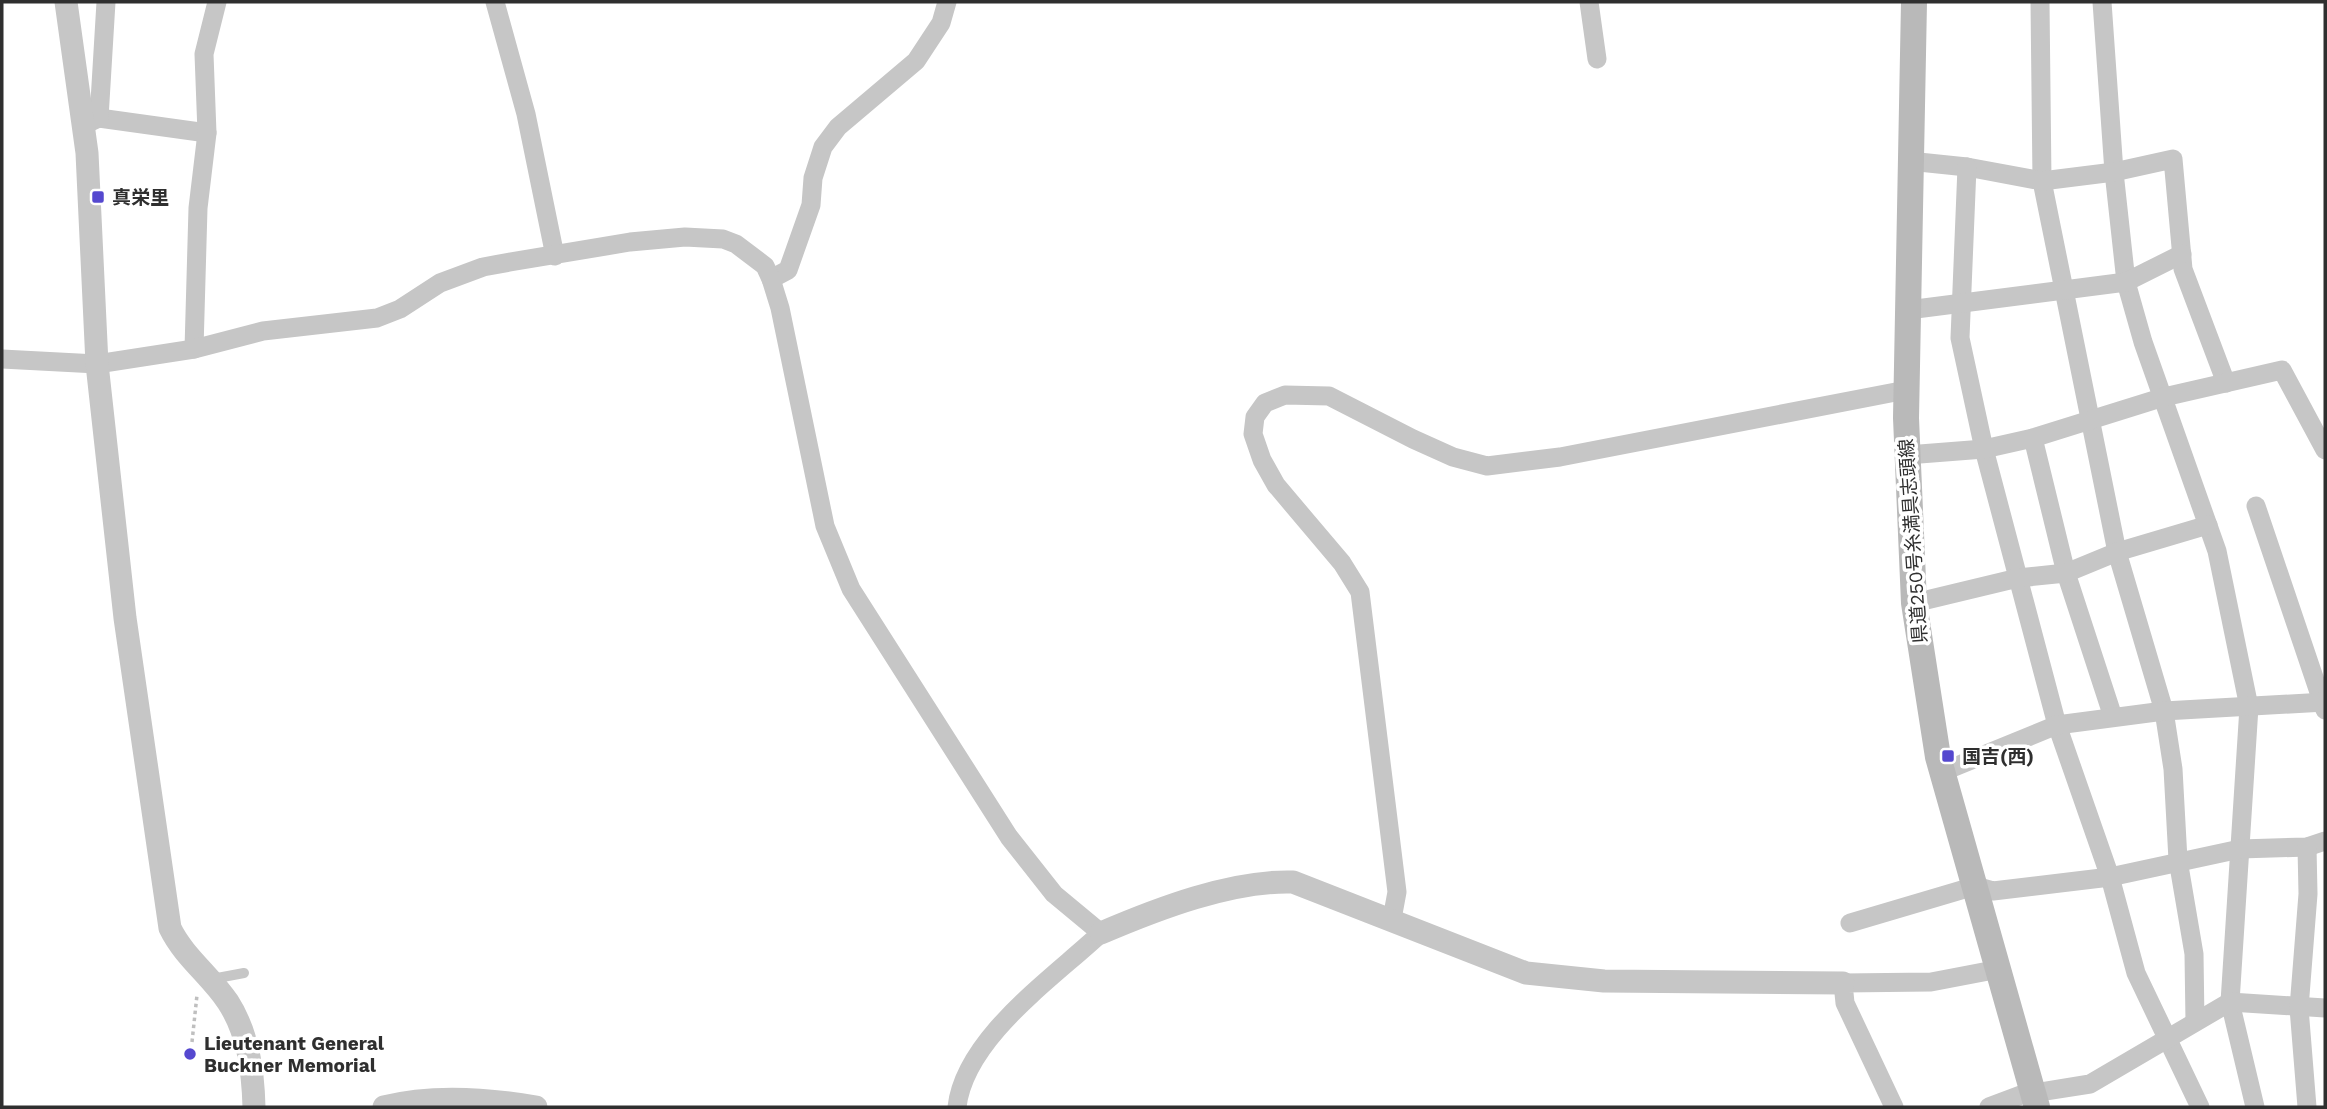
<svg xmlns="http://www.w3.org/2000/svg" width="2327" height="1109" font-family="'Work Sans','Noto Sans JP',sans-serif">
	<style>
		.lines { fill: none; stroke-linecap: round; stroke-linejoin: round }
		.path { stroke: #bfbfbf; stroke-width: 3.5; stroke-dasharray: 3.5 3.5; stroke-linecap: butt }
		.service { stroke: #c6c6c6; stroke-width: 10 }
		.minor { stroke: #c6c6c6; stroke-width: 19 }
		.tertiary { stroke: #c6c6c6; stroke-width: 23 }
		.secondary { stroke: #b9b9b9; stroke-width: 26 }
		.poi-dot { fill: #5548cf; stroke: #fff; stroke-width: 2.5 }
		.labels { text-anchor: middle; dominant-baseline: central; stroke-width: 7; stroke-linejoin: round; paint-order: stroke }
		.poi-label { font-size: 19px; font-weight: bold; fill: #2f2f2f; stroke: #fff; text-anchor: start }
		.street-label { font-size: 19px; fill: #2f2f2f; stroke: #fff }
	</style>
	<rect width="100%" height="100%" fill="#fff"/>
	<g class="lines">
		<path class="path" d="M192,1042L197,995"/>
		<path class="service" d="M212,979L244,973"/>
		<g class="minor">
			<path d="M495,2L526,114L555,256"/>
			<path d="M1589,2L1597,59"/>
			<path d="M2040,2L2042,181L2117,552L2164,711L2173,769L2178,860L2194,954L2195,1022"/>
			<path d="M2102,2L2114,172L2126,282L2143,342L2217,551L2249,707L2230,1002L2255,1107"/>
			<path d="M99,118L207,133"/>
			<path d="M84,125L99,118L106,2"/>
			<path d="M1909,161L1967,167L2042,181L2114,172L2173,159L2183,269L2226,383"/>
			<path d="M1967,167L1960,338L1984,449L2057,725L2110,877L2136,973L2200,1107"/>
			<path d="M771,279L788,270L811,205L813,178L823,147L838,127L916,61L941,23L947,2"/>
			<path d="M1908,310L2126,282L2182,254"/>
			<path d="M194,349L198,208L207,133L204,54L217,2"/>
			<path d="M2,359L97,364L194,349L263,331L377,318L400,309L440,283L483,267L510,262L630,242L685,237L723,239L736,244L765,266L771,279L780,308L825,526L851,589L1009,837L1054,894L1101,933C1053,978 965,1038 957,1107"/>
			<path d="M2033,438L2066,573L2113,717"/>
			<path d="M1907,455L1984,449L2033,438L2164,397L2282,370L2325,450"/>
			<path d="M2256,506L2325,710"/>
			<path d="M1914,603L2018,578L2066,573L2117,552L2208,525"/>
			<path d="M1942,772L2057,725L2164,711L2325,702"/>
			<path d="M1392,919L1397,892L1360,592L1342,563L1276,485L1262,460L1253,434L1255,417L1265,403L1285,395L1329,396L1413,439L1453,457L1487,466L1560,457L1906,390"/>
			<path d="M1850,923L1975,886L1993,891L2110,877L2240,849L2307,847L2325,841"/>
			<path d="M1894,1107L1845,1003L1843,983L1931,982L1999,969"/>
			<path d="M1989,1107L2021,1095L2090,1084L2230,1002L2325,1008"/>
			<path d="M2307,1107L2299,1008L2308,894L2307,847"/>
		</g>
		<g class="tertiary">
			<path d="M66,2L87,153L97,364L125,618L170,928C184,957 210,975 228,1002C248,1033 253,1070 254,1107"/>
			<path d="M1101,933C1157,909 1232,880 1293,882L1526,973L1604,981L1843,983"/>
			<path d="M384,1107C431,1095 489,1099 536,1107"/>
		</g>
		<path class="secondary" d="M1914,2L1906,418L1914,603L1938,757L2037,1107"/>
	</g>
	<g class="poi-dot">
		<rect x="91" y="190" width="14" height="14" rx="3.5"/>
		<rect x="1941" y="749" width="14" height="14" rx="3.5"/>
		<circle cx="190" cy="1054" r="7"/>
	</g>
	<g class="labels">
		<g class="poi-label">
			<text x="112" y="197">真栄里</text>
			<text x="1962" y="756">国吉(西)</text>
			<text x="204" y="1043">Lieutenant General<tspan x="204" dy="22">Buckner Memorial</tspan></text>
		</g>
		<g class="street-label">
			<text transform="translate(1913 541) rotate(-94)">県道250号糸満具志頭線</text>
		</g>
	</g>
	<rect width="2327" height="1109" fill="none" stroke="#2f2f2f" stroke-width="7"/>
</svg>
